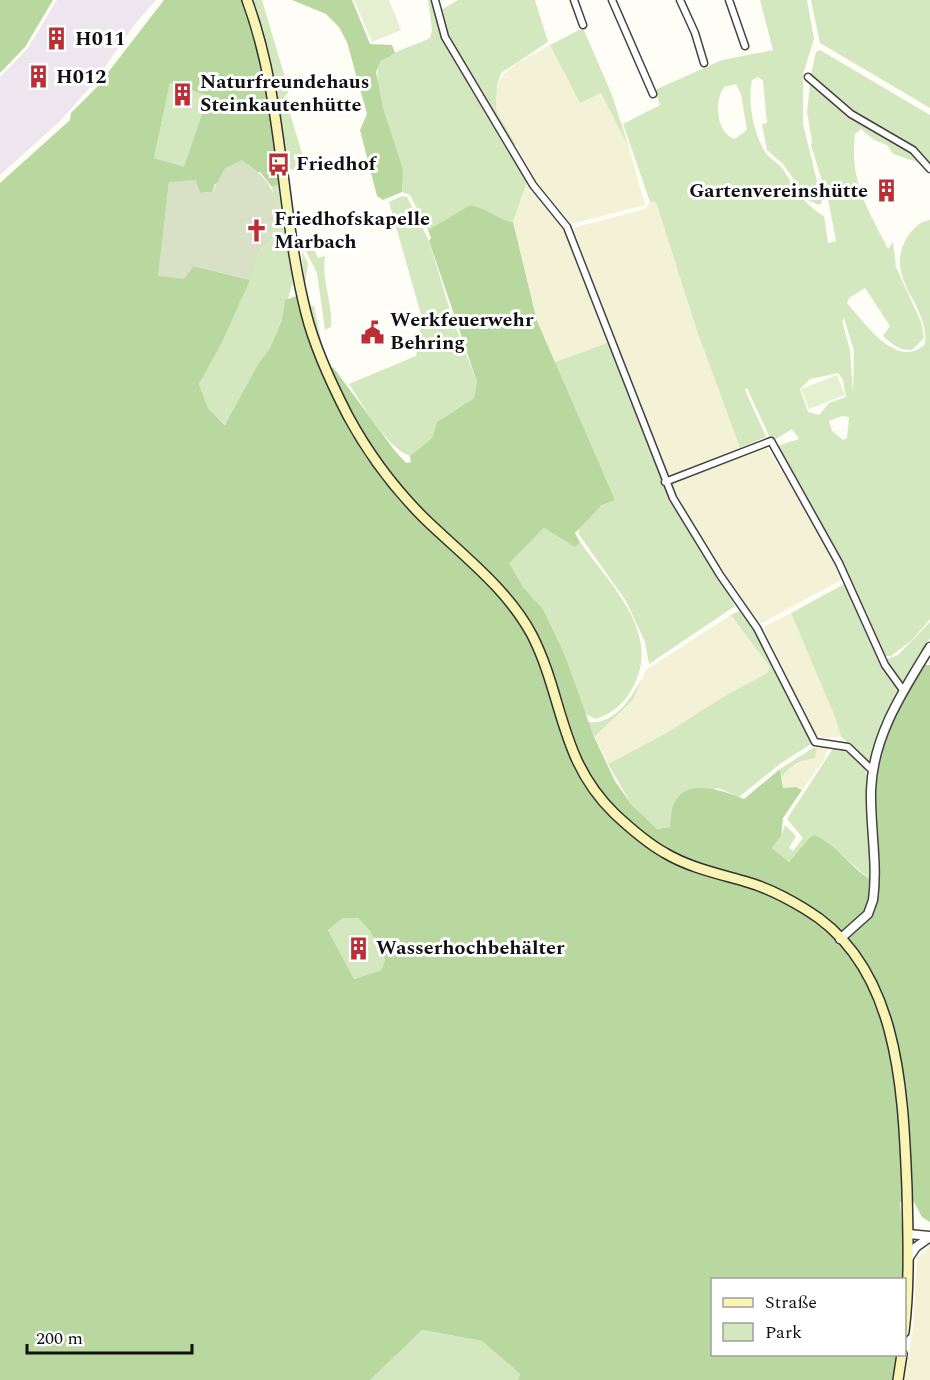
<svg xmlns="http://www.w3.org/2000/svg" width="930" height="1380" font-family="Spectral,serif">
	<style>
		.industrial { fill: #eee6ee }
		.farmland { fill: #f4f2d6 }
		.green { fill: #d4e8c0; fill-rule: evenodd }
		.forest { fill: #b8d8a0; fill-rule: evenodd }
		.cemetery { fill: #d8e1c6 }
		.pitch { fill: #e5f0d1 }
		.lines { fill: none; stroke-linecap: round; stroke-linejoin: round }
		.minor-casing { stroke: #444; stroke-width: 9 }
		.tertiary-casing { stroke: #444; stroke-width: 11 }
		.secondary-casing { stroke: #333; stroke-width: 12 }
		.minor { stroke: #fff; stroke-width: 6 }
		.tertiary { stroke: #fff; stroke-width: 8 }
		.secondary { stroke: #faf4b4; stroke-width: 9 }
		.labels { text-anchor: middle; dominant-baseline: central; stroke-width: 6; stroke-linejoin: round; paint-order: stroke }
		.poi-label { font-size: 20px; font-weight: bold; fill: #111; stroke: #fff; text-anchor: start }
	</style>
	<rect width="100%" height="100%" fill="#fefdf6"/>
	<path class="industrial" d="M57,0H156L135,24L93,84L60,121L0,175V77L28,48Z"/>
	<g class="farmland">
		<path d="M550,45L580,103L601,93L629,148L645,205L571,224L536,181L496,110L497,85L502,76L517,63Z"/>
		<path d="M528,179L567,230L612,341L553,363L537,321L513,222Z"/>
		<path d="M656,201L697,331L740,448L670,477L664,470L573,228L645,209L650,202Z"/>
		<path d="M765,445L800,500L843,579L762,623L757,621L704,544L670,483Z"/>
		<path d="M791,613L835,717L841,737L823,738L813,731L764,630V627Z"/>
		<path d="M731,615L771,667L767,673L723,697L668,732L608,764L594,737L633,700L646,670Z"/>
		<path d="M828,747L824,760L802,790L800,788H783L782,777L787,769L807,759L817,748Z"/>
		<path d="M930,1246V1380H904L913,1328L917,1258Z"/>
	</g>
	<g class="green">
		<path d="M254,0H262L289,91L285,97L305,163L304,168L296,171L288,168L279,106Z"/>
		<path d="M428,0H432L436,13L458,0H535L548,42L501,73L497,85L496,110L516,145L513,147L528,179L513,222C500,221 488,208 470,205L428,230L410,195L402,192C407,161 365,83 381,62C389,52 417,45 430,38L432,30Z"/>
		<path d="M760,0H807L814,39L803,74V124L822,202L820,205L809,201L783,164L767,150L762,124L767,123L763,81L758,77L752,80C747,103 754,133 765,152C769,158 777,162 782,168C795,187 803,204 824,216L828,243L836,241L829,204L811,145L812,141L807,112L810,84L830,100L811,74L816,52L820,50L930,115V165L922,155L917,162L893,154L887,145L874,140L861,129L855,134C849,182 868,208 888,249L893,242L896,267L921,322L924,338L912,350C899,351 892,344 883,336L890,326L865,288L849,298L847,303C865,323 897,371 925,344C930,303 881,279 908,236C914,228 920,221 930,220V619L912,640L891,656H882L849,579L777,446L799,439L792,429L773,441L770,438L747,388L745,390L766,437L740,448L697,331L656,202H650L623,124L660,105L655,90L722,60L773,50ZM736,84L741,94L747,130L735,139C716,133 714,101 724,87ZM844,318L854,351L853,394L850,350L842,321ZM838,373L843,380L846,397L829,403L819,415L808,412L800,389L810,379ZM842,416L849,417L847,438L843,440L832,431L829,421Z"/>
		<path d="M811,0H930V108L820,43Z"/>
		<path d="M583,28L612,95L629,148L601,93L580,103L550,45Z"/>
		<path d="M170,83L208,96L184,168L154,158Z"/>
		<path d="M280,184L293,281L282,320L270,348L258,364L226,425L207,409L199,384L243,296L259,251L279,233L272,187Z"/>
		<path d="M402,196L407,197L429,241L452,317L477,382L474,398L437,422L432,438L410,456C387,448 362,404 349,384L416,356L422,318L389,202Z"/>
		<path d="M309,237L318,258L325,256C321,280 333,303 331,327L325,330L317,273L305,249Z"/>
		<path d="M302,251L308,264L305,284L311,306H314L315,310L321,340L318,342L304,294Z"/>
		<path d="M612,341L663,483L735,606L649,664L645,642L626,601L578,533C582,516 600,506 615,500L553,363Z"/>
		<path d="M544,528L574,546L580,542C609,583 663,634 633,687C625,703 613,713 596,719L585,714L564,653L543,609L523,587L508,563Z"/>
		<path d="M846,583L901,690L888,711L869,762L841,737L835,717L791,613Z"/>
		<path d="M739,611C756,618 806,722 811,744L781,763L739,797L718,788L674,802L670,827L657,829L631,804L608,764L668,732L723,697L767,673L770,667L731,615Z"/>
		<path d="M930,622V638L902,685L884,660L898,655Z"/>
		<path d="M642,679L633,700L594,737L588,722C615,725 630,699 642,679Z"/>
		<path d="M834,747C845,749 859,757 865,767C870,776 870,862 871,880L824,840L815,835L809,838L789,862L772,848L781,836L785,825L796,836L789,848L793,851L803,838L787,819Z"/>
		<path d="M813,748H817L815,758C802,759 789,766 782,777L780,769Z"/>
		<path d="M343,918H358L370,931L385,960L381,972L354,979L328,930Z"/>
		<path d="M421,1330L482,1341L520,1374L518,1380H370Z"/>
	</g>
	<g class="forest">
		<path d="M0,0H53L25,47L0,73Z"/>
		<path d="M164,0H245L267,83L280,184L272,187L260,172L215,184L212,192L200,193L169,182L159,276L194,266L250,280L222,342L199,384L208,409L225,425L258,364L270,348L282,320L285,300L299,295L325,373L333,367L395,451L406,463L411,462L410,456L432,438L437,422L474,398L477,382L429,241L431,238L428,230L470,205C488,208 500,221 513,222L537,321L615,500L601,506L575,533L580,542L575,547L544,528L509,563L523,587L543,609L564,653L594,737L615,781L631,804L657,829L670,827C671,820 671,809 674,803C687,777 724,791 744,799L780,769L783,788L796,787L802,790L783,818L781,836L772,848L789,862L809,838L814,835C835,842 853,872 877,883C876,847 872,809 876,773C882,734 904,697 925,665H930V1222L922,1217L914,1202H900L903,1238L902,1279L712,1280V1354L896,1355L892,1380H518L520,1374L482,1341L422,1330L370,1380H0V183L70,120L71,113L96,88ZM170,83L208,96L184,167L154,158ZM343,918H358L370,931L385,960L381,971L354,979L328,930Z"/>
		<path d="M292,0H352L370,44L392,45L395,53L381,61L376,72L383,108L403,170L402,192L383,200L377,196L360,130L367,114L347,42L339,27L326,14Z"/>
	</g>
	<path class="cemetery" d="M242,160C275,182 276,195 279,233L259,251L250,280L194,266L184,279L158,276L169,182L196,180L200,193L212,192L225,168Z"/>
	<g class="pitch">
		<path d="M354,0H389L401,30L372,42Z"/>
		<path d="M837,375L845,395L809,409L801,389Z"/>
	</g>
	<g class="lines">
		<defs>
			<g id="minor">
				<path d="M435,0L445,37L533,185L567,227L673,498L720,575L757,628L815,742L848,747L873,771"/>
				<path d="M574,0L583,25"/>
				<path d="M612,0L653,94"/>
				<path d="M680,0L695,33L704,63"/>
				<path d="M729,0L745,46"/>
				<path d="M808,77L851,114L913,150L930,169"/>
				<path d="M665,482L771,441L839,563L885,665L903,690"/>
			</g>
			<g id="tertiary">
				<path d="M840,939L868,914L873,900C878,864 870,826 871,790C873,736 903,691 930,647"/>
				<path d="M908,1234L930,1236"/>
				<path d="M908,1259L916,1247L930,1237"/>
			</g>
			<g id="secondary">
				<path d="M247,0C284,100 280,210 306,313C315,349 331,383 348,416C368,453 394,488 424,518C461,554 507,588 532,635C564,698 559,760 615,814C630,828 647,843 665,853C690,868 720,874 747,882C768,888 787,898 805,909C900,965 903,1092 907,1189C908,1236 910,1285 904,1332"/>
				<path d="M898,1380L902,1354"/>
			</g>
		</defs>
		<use href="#minor" class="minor-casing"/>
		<use href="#tertiary" class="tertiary-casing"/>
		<use href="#secondary" class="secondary-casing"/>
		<use href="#minor" class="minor"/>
		<use href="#tertiary" class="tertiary"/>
		<use href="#secondary" class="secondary"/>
	</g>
	<defs>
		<symbol id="building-bare" viewBox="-9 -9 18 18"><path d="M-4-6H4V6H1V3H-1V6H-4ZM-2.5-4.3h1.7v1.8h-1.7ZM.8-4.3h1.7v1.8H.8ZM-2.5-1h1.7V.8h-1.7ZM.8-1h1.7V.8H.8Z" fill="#bb2f34" stroke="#fff" stroke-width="2.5" paint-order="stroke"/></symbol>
		<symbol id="bus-bare" viewBox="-9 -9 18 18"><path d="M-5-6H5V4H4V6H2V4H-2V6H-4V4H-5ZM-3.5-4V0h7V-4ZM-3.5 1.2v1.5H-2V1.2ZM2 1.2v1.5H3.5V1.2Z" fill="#bb2f34" stroke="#fff" stroke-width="2.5" paint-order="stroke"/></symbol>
		<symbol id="church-bare" viewBox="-9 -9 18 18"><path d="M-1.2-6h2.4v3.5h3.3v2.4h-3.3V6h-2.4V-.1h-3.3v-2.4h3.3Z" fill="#bb2f34" stroke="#fff" stroke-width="2.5" paint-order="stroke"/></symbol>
		<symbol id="civic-bare" viewBox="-9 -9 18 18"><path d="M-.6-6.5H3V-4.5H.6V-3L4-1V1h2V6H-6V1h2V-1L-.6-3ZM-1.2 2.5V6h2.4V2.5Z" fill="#bb2f34" stroke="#fff" stroke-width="2.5" paint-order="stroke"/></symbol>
	</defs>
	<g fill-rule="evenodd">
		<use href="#building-bare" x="40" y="22" width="33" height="33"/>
		<use href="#building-bare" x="22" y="60" width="33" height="33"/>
		<use href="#building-bare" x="166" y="78" width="33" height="33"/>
		<use href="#bus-bare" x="262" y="148" width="33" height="33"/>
		<use href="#building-bare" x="870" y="174" width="33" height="33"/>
		<use href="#church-bare" x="240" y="214" width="33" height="33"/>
		<use href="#civic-bare" x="356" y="316" width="33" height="33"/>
		<use href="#building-bare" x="342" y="932" width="33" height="33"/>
	</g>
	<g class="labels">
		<g class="poi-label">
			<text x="75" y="39">H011</text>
			<text x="56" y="77">H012</text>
			<text x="200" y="82">Naturfreundehaus<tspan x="200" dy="23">Steinkautenhütte</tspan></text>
			<text x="296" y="164">Friedhof</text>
			<text x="868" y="191" text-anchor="end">Gartenvereinshütte</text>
			<text x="274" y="219">Friedhofskapelle<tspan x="274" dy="23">Marbach</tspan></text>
			<text x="390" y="320">Werkfeuerwehr<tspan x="390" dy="23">Behring</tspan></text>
			<text x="376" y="948">Wasserhochbehälter</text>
		</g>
	</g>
	<rect x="711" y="1278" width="195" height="78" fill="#ffffff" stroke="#a0a0a0" stroke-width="1.5"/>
	<rect x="723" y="1298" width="30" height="9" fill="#faf4b4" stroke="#a0a0a0" stroke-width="1.5"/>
	<text x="765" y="1308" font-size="18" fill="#111111">Straße</text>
	<rect x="723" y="1323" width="30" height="18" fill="#d4e8c0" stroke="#a0a0a0" stroke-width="1.5"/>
	<text x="765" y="1338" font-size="18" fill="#111111">Park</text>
	<path d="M27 1344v9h165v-9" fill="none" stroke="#111111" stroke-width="3"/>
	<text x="36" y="1344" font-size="18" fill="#111111" stroke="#ffffff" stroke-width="4.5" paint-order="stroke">200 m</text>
</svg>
